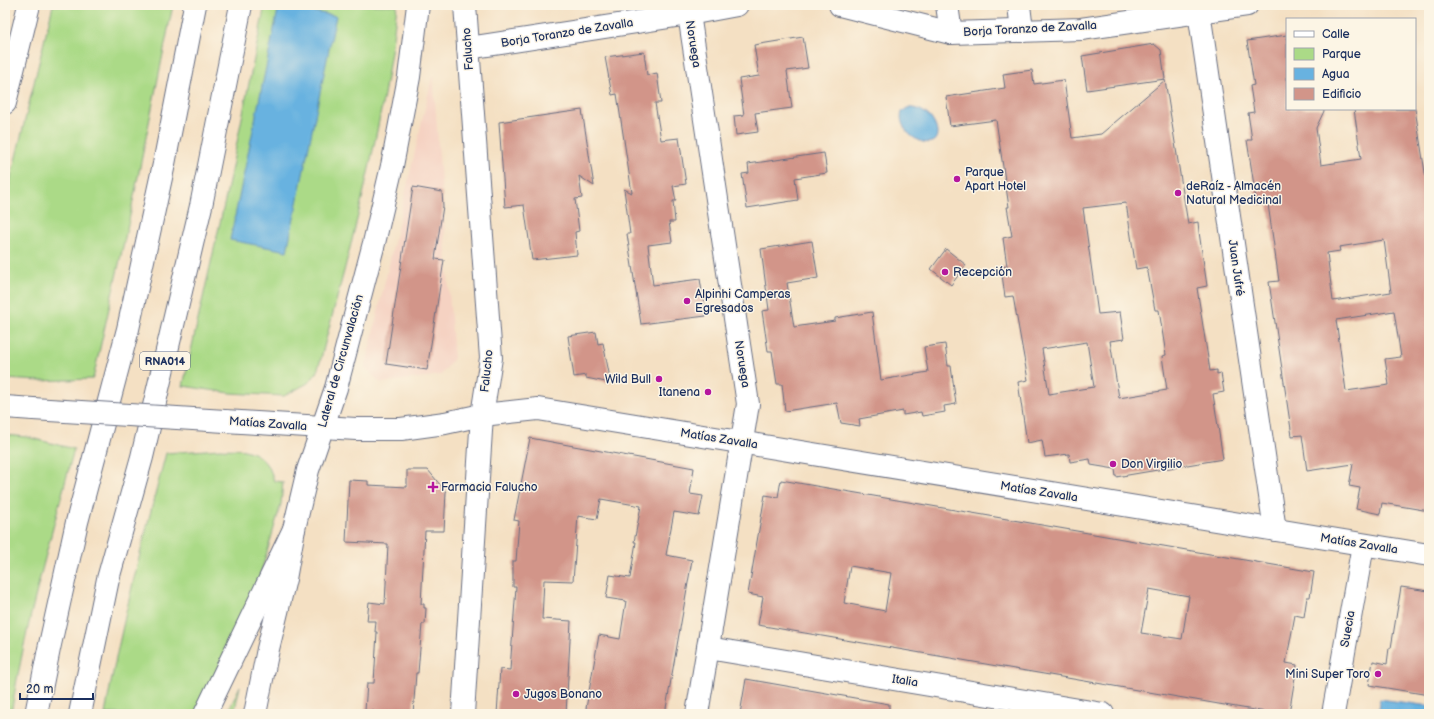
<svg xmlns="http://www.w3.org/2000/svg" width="1434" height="719" font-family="'Balsamiq Sans',sans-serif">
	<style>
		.built { fill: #f5d2c2 }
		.green { fill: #abda87; stroke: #638472 }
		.water { fill: #68b2e0; stroke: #42709f }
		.building { fill: #d29589; fill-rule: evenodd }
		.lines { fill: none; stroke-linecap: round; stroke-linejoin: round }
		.minor-casing { stroke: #676d81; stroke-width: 24 }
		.tertiary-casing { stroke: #676d81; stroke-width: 24 }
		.motorway-casing { stroke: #676d81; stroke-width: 24 }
		.minor { stroke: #fff; stroke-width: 22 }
		.tertiary { stroke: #fff; stroke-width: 22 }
		.motorway { stroke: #fff; stroke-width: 22 }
		.minor-bridge-casing { stroke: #676d81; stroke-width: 24; stroke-linecap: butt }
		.minor-bridge { stroke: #fff; stroke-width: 22 }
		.poi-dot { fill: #b5179e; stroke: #fcf5e5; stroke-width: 1.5 }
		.labels { text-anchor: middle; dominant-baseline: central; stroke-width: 3; stroke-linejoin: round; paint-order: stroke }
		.shield { fill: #fcf5e5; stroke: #5e6a86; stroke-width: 1 }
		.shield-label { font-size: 11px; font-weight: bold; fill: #1b2f5e }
		.street-label { font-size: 12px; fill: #1b2f5e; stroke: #fcf5e5 }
		.poi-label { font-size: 12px; fill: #1b2f5e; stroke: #fcf5e5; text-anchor: start }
	</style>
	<rect width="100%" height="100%" fill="#fcf5e5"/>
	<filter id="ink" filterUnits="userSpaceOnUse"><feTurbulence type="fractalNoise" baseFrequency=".025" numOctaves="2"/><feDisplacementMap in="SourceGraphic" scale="8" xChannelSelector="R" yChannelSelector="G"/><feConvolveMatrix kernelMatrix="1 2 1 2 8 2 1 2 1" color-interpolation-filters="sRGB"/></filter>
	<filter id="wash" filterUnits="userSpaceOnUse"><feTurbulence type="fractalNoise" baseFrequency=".012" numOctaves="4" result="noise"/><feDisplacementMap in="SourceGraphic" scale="16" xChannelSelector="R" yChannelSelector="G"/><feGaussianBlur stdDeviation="0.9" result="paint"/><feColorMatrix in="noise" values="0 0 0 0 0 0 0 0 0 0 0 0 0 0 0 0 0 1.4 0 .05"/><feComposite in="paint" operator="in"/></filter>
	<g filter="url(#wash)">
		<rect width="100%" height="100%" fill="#f4e0c3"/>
		<path class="built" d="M433,73L454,358L441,375L381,383L365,368Z"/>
		<g class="green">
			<path d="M53,5H173L131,211L93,379L40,381L5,379V202Z"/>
			<path d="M265,5H397C384,126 351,245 320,362L316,374L308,383L284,396L230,393L183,386L226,196Z"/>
			<path d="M5,435L27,437L74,449C51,537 25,625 11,714H5Z"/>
			<path d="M220,449C229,450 240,448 248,451C262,455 271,468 274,481L283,482L281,504L260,576L197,714H105C121,626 143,540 166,453Z"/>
			<path d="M240,686L234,714H227Z"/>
		</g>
		<g class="water">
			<path d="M279,5L336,16L287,251L230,240Z"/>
			<path d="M907,108C916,107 924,111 930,117C934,122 937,128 937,134C935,155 895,134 902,112Z"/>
			<path d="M1380,699L1429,706V714H1377Z"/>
		</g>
		<g id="blocks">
			<g class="building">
				<path d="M1287,35V109H1325L1316,128L1321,165L1361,159L1354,109H1415L1429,198V511L1382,503L1380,514L1356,509L1360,488L1349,486L1353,464L1307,471L1302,435L1292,436L1269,282L1279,281L1268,204L1257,205L1247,140H1252L1248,113L1254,112L1250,86L1254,85L1247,41ZM1384,240L1391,292L1333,301L1327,253L1340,251L1339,247ZM1394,311L1401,357L1385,359L1389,385L1346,391L1336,320Z"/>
				<path d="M803,37L808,68L787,71L792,108L755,113L758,132L736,135L734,116L744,115L739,79L759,76L754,45Z"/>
				<path d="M1154,44L1161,50L1165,79L1087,90L1082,56Z"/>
				<path d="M644,52L647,75L657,73L661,103H655L661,140L679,138L686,184L673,186L676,201H673L675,222H669L672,242L648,245L653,285L700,279L706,316L641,324L627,234H630L624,189L632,193L617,94L612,95L605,57Z"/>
				<path d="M1032,70L1034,84L1064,80L1072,138L1101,134L1165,80L1188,224L1198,222L1199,232L1207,286L1197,288L1210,371L1217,370V374L1221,373L1224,392L1213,394L1223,459L1116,477L1115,469L1091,465L1090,459L1070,462L1069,454L1045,457L1042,440L1027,443L1018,382L1028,380L1013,296L1005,297L1001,267L1007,266L1003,238L1012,236L1007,207H1009L996,120L950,126L946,97L1005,88L1003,74ZM1126,203L1136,269L1147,267L1155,310H1159L1166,355L1162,356L1167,390L1119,398L1110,341L1124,339L1120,312L1098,314L1083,208ZM1087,342L1094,387L1049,394L1042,349Z"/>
				<path d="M582,110L594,186L579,176L582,198L575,199L579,231L575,232L577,255L532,260L524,205L505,207L499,122Z"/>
				<path d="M824,153L827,173L795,178L798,200L747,208L742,174L749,173L748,164Z"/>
				<path d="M413,187L442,192L443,206L435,259L444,260L427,370L386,364Z"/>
				<path d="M812,241L818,278L787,283L794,327L835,321V318L872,312L881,380L928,372L924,347L945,344L948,366H951L956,404L944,406L945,412L922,416L921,412L903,415V411L859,419L860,426L841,423L837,403L785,411L782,384H777L772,351H768L762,311L769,310L761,249Z"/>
				<path d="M946,249L966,265L951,285L931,269Z"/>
				<path d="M596,332L598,344L603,343L611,383L586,378V375L574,377L568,336Z"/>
				<path d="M530,438L694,468L690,494L703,496L699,516L674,512L666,555L692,560L665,714H585L599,635L620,639L626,601L606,598L610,575L630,578L636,542H634L641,506L601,499L597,519L578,516L573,581L544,580L542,619L571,621L566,714H497L500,669L510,670L516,587H513V561H516L519,521L514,520Z"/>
				<path d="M407,470H428L446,492L444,531H425L421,604H424V608H426L425,624H422L418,673H416L413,714H374V711H365L367,683H374L377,632H375L376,621H367L369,602L385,604L388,544L346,542L349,480L368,481V485L407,487Z"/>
				<path d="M781,480L1314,572L1310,597H1307L1304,617L1295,615L1286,663L1297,665L1289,714H1277L758,625L763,597L748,594L765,495L778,497ZM850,566L891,573L885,611L844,603ZM1149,589L1189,596L1182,639L1141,633Z"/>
				<path d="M1401,587L1429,591V695L1369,685L1373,661L1387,664L1389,648H1391Z"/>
				<path d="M746,679L889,704V714H740Z"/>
			</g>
		</g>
	</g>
	<g filter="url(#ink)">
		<use href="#blocks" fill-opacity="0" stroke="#676d81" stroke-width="1"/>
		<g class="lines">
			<defs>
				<g id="minor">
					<path d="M840,5L951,33L1081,29L1247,5"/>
					<path d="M947,5L951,33"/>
					<path d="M1019,5L1022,31"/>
					<path d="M1198,5L1275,530"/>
					<path d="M689,14L748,404L697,714"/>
					<path d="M468,48L689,14L737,5"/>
					<path d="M5,407L33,409"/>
					<path d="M225,421L356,429H401L445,423L482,415L538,409L1429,555"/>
					<path d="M708,648L1103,714"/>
					<path d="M463,714L482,415L491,358L465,5"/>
					<path d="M1333,714L1363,545"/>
				</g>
				<g id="tertiary">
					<path d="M5,103L29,5"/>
					<path d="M255,714L268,649L285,579L294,529L308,470L336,388L374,243L392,166L409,77L418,5"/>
				</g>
				<g id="motorway">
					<path d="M36,714L49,649L77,522L128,329L164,164L195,5"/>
					<path d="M80,714L108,579L142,457L201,206L241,5"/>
					<path d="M205,714L294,529"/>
				</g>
			</defs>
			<use href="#minor" class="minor-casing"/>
			<use href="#tertiary" class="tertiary-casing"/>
			<use href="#motorway" class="motorway-casing"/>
			<use href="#minor" class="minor"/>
			<use href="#tertiary" class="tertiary"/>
			<use href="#motorway" class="motorway"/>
			<defs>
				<path id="minor-bridge" d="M33,409L225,421"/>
			</defs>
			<use href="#minor-bridge" class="minor-bridge-casing"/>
			<use href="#minor-bridge" class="minor-bridge"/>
		</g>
	</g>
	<g class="poi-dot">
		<circle cx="957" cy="179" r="4"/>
		<circle cx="1178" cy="193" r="4"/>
		<circle cx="945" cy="272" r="4"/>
		<circle cx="687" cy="301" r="4"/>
		<circle cx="659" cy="379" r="4"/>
		<circle cx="708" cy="392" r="4"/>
		<circle cx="1113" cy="464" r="4"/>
		<path d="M431 481h4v4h4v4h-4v4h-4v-4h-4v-4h4z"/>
		<circle cx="1378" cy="674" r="4"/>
		<circle cx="516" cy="694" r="4"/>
	</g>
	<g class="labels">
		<rect class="shield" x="140" y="352" width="50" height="18" rx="3"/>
		<g class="shield-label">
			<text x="165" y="361">RNA014</text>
		</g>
		<g class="street-label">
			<text transform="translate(1030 29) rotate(-3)">Borja Toranzo de Zavalla</text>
			<text transform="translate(567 33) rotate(-9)">Borja Toranzo de Zavalla</text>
			<text transform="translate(693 44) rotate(81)">Noruega</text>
			<text transform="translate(468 49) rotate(-94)">Falucho</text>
			<text transform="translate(1236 268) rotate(82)">Juan Jufré</text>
			<text transform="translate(341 361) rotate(-74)">Lateral de Circunvalación</text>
			<text transform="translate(742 364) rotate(81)">Noruega</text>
			<text transform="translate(487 371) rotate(-84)">Falucho</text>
			<text transform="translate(268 424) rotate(4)">Matías Zavalla</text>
			<text transform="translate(719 439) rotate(9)">Matías Zavalla</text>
			<text transform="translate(1039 492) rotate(9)">Matías Zavalla</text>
			<text transform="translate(1359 544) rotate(9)">Matías Zavalla</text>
			<text transform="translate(1348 629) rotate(-80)">Suecia</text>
			<text transform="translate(905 681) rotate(9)">Italia</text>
		</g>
		<g class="poi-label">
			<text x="965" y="172">Parque<tspan x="965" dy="14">Apart Hotel</tspan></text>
			<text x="1186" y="186">deRaíz - Almacén<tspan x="1186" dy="14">Natural Medicinal</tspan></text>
			<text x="953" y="272">Recepción</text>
			<text x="695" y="294">Alpinhi Camperas<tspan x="695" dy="14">Egresados</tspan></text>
			<text x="651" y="379" text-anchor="end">Wild Bull</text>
			<text x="700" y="392" text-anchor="end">Itanena</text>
			<text x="1121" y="464">Don Virgilio</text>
			<text x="441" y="487">Farmacia Falucho</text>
			<text x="1370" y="674" text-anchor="end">Mini Super Toro</text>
			<text x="524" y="694">Jugos Bonano</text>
		</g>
	</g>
	<rect width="1434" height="719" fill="none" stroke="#fcf5e5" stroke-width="20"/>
	<rect x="1286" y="18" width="130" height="92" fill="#fcf5e5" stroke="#a2a6af"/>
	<rect x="1294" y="31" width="20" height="6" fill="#ffffff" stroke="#a2a6af"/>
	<text x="1322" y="38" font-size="12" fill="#1b2f5e">Calle</text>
	<rect x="1294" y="48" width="20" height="12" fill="#abda87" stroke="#a2a6af"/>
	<text x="1322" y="58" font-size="12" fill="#1b2f5e">Parque</text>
	<rect x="1294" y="68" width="20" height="12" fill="#68b2e0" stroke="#a2a6af"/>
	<text x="1322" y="78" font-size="12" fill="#1b2f5e">Agua</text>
	<rect x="1294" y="88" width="20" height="12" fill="#d29589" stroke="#a2a6af"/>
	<text x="1322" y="98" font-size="12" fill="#1b2f5e">Edificio</text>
	<path d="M20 693v6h73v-6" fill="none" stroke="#1b2f5e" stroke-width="2"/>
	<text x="26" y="693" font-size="12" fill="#1b2f5e" stroke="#fcf5e5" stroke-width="3" paint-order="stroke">20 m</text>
</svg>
